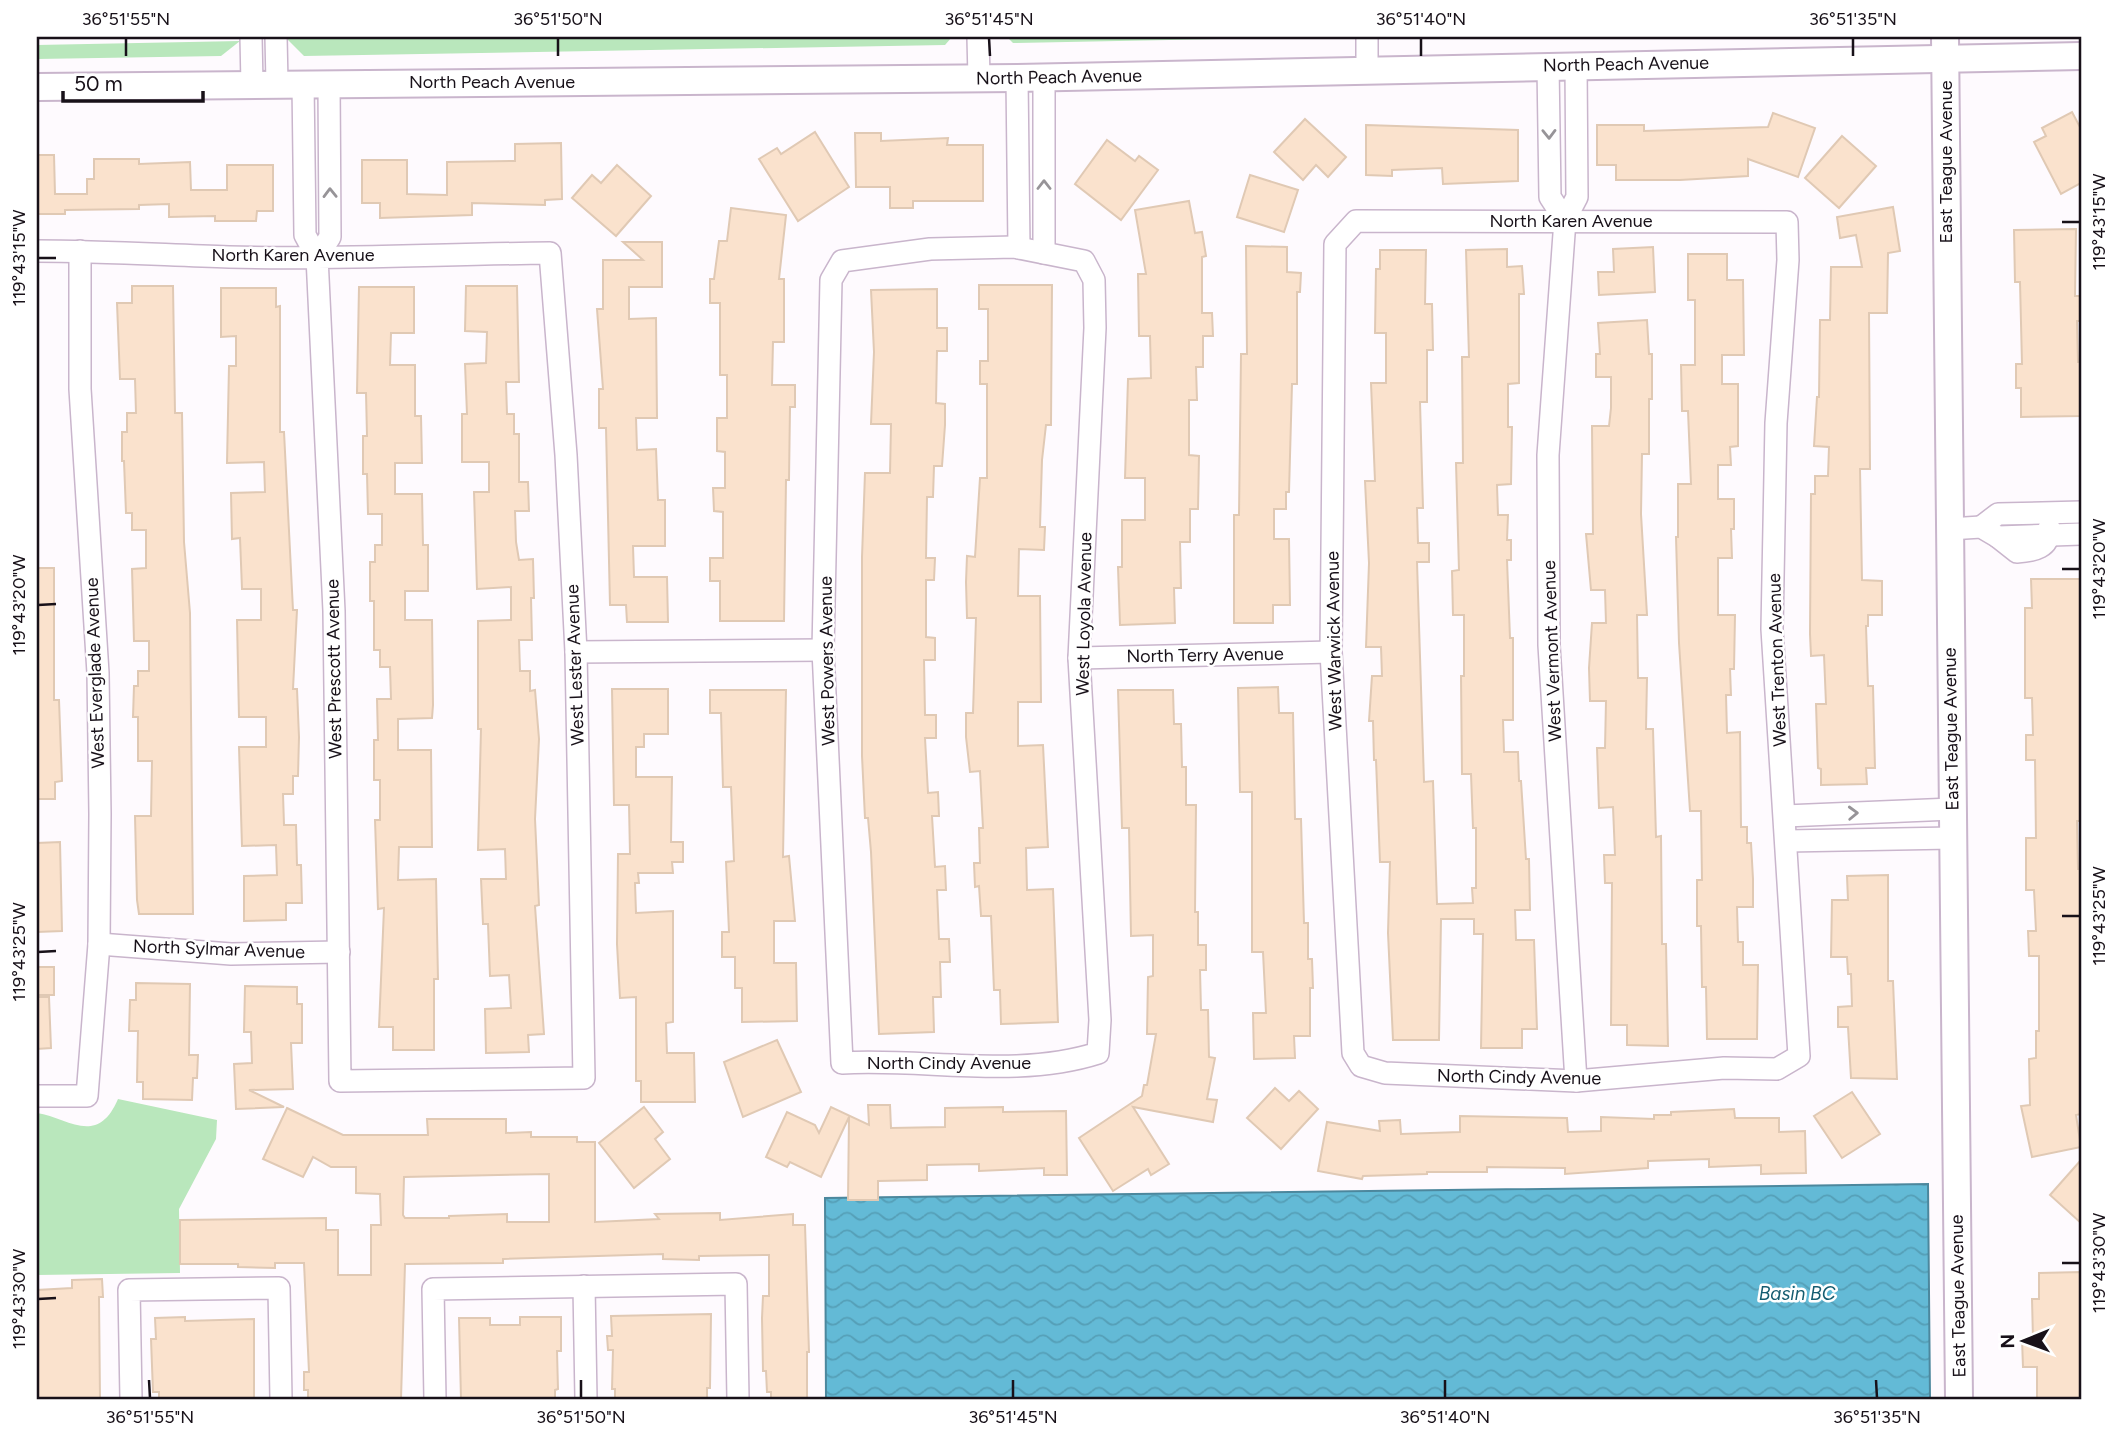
<svg xmlns="http://www.w3.org/2000/svg" width="2118" height="1436" font-family="Figtree,sans-serif">
	<style>
		.green { fill: #b9e7bc }
		.water { fill: url(#water-waves); stroke: #4c879d; stroke-width: 2 }
		.building { fill: #fae2cd; stroke: #e0c9b4; stroke-width: 2; fill-rule: evenodd }
		.lines { fill: none; stroke-linecap: round; stroke-linejoin: round }
		.minor-casing { stroke: #c9b5cc; stroke-width: 24 }
		.tertiary-casing { stroke: #c9b5cc; stroke-width: 30 }
		.minor { stroke: #fff; stroke-width: 21 }
		.tertiary { stroke: #fff; stroke-width: 26 }
		.oneway { stroke: #979498 }
		.ticks { fill: none; stroke: #181119; stroke-width: 2.5 }
		.labels { text-anchor: middle; dominant-baseline: central; stroke-width: 5; stroke-linejoin: round; paint-order: stroke }
		.street-label { font-size: 18px; fill: #181119; stroke: #fff }
		.water-label { font-size: 19px; font-style: italic; fill: #155c70; stroke: #fff }
		.neatline { fill: none; stroke: #181119; stroke-width: 2.5 }
		.ticks-label { font-size: 18px; text-anchor: middle; fill: #181119 }
	</style>
	<defs>
		<pattern id="water-waves" width="16" height="10" patternUnits="userSpaceOnUse" patternTransform="scale(1.75)"><rect width="16" height="10" fill="#63bad6"/><path d="M0 5q4-4 8 0t8 0" fill="none" stroke="#559fb7"/></pattern>
	</defs>
	<rect width="100%" height="100%" fill="#fefafe"/>
	<g class="green">
		<path d="M439,37H952L945,45L304,56L287,39Z"/>
		<path d="M1007,37H1326L1013,43Z"/>
		<path d="M240,41L221,56L37,59V45Z"/>
		<path d="M118,1099L217,1120L216,1139L179,1209L180,1273L37,1275V1113C67,1117 97,1148 118,1099Z"/>
	</g>
	<path class="water" d="M1928,1184L1930,1399H826L825,1198Z"/>
	<g class="building">
		<path d="M2072,112L2081,129V183L2061,194L2034,142L2046,136L2042,128Z"/>
		<path d="M1773,113L1815,128L1798,177L1748,159V176L1680,180H1616V165H1597V125H1644V131L1768,127Z"/>
		<path d="M1305,119L1346,157L1328,177L1316,165L1303,180L1274,152Z"/>
		<path d="M1366,125L1518,130V181L1443,184L1442,168L1392,170V176L1366,175Z"/>
		<path d="M815,132L849,187L798,221L759,159L777,148L781,154Z"/>
		<path d="M855,133H881V141L948,138L947,145H983V201H913V208H890V187H856Z"/>
		<path d="M1842,136L1876,166L1839,208L1805,178Z"/>
		<path d="M1107,140L1135,161L1139,156L1158,170L1121,220L1075,184Z"/>
		<path d="M561,143L562,199L545,200V205L472,203V215L380,218V203H362V160H407V194L447,195V162L515,161V144Z"/>
		<path d="M37,155H54L55,194H87V179H94V159H139V164L190,162L191,190H227V165H273V211H257L256,221H215V216L169,217V204L139,205V209L65,210V214H37Z"/>
		<path d="M617,165L651,196L616,236L572,198L592,175L601,183Z"/>
		<path d="M1250,175L1298,190L1284,232L1237,217Z"/>
		<path d="M1189,201L1195,233L1202,232L1206,256L1202,257V313H1212L1213,336H1203V367H1196L1197,400H1189V455L1199,456L1198,509H1190V542H1180L1181,588H1174L1175,623L1120,625L1118,567H1122V520H1145V478H1125L1128,379L1151,378L1150,336H1139L1138,274H1146L1135,210Z"/>
		<path d="M1893,207L1900,251L1888,253L1887,313H1869L1870,469H1860L1862,580L1882,581V615H1868V626H1866L1868,686H1873L1875,768H1866L1867,784L1821,785V769L1818,768L1816,704H1826L1824,655L1811,656L1810,634L1811,494H1815V476H1828L1829,447L1814,446L1817,397H1819L1820,320H1830L1831,267H1862L1856,235L1840,238L1837,217Z"/>
		<path d="M731,208L786,215L779,279H784V342H773L772,385H795V407H790L789,480H786L784,621H720V581H710V558H723V512L714,511L713,488H725V452L717,451V418H727V375H720V303H710V279H714L719,241H727Z"/>
		<path d="M2076,229L2075,296H2081V321H2077L2078,362H2081V416L2021,417V388H2016V364H2022L2020,282H2015L2014,230Z"/>
		<path d="M623,242H662V287H629V319L656,318L657,418H636L637,450L656,449L658,500H665V546H633L634,577H667L668,622H627L626,605H610L606,428H599V389H603L597,309H603V260H643Z"/>
		<path d="M1246,246L1287,247V272L1301,273L1300,292H1297V384H1292L1289,492H1286V509H1274V539H1289L1290,605H1273V623H1234V515H1239L1241,354H1247Z"/>
		<path d="M1653,247L1655,292L1599,295L1598,272H1614L1613,249Z"/>
		<path d="M1507,249V267L1522,266L1524,294H1519V383L1508,384V427H1512L1511,484L1497,485L1498,515H1508L1507,540H1511V560H1507L1510,638H1513V720H1503L1504,752H1518L1519,781H1521L1526,859H1529L1530,910H1515L1516,940H1534L1537,1029H1522V1048H1481L1483,934H1474V919H1441L1439,1040H1393L1388,933L1390,862H1380L1376,760H1374L1373,721H1369L1372,676H1382L1381,647H1366L1369,563L1365,481H1375L1371,383H1386V333H1375L1376,269H1380V250H1426L1425,304H1432L1433,350H1427V402H1420L1423,508H1417L1418,543H1429V562H1417L1424,782L1433,781L1437,904L1473,903L1472,888H1476V828H1473L1471,774H1462L1461,676H1464V615H1453L1452,571L1459,570L1456,463H1463L1462,357H1469L1466,250Z"/>
		<path d="M1688,254H1727V280H1743L1744,355H1722V384H1738V446L1730,447L1731,465H1718V499H1734V529H1731L1732,558H1718V615H1735L1734,669H1730L1731,695H1726L1727,733L1740,732L1741,827H1747V843H1751L1753,879V907H1737L1738,942H1743V965H1758L1757,1039H1707L1706,987H1702L1701,926H1697V880H1702L1701,811H1690L1679,643L1676,537H1678V484H1691L1688,411H1682L1681,365H1695V300H1688Z"/>
		<path d="M979,285H1052L1051,425H1046L1042,460L1040,527H1045L1044,550L1019,549L1018,596H1040L1041,702H1018V746L1043,745L1048,847L1026,848L1027,890L1053,889L1058,1022L1001,1024L1000,990H994L991,916H981L979,886L975,887L974,863H980L979,828H983L980,771L970,772L966,737V713H973L976,618H967L966,582L967,556L975,557L980,478H987V384H980V361H988V309H979Z"/>
		<path d="M132,286H173L175,413H182L184,542L190,613L193,914H139L137,900L135,816H151L152,761H138V717H133L134,686H138V671H149V641H134L132,569L146,568V530H132V513H126L124,461H122V432H127V413H136L135,379H120L117,303H132Z"/>
		<path d="M466,286H517L519,382H506L507,414H514V434H519V482H528L529,511H515L516,542L519,560L533,559L534,598H531L532,640H519L520,671H530V691L535,690L539,739L535,819L539,905L535,906L544,1034L528,1035L529,1052L486,1053L485,1009L511,1008L509,975L490,976L488,924H483L481,879H506L505,849L478,850L481,729H478V621L511,620V587L477,589L474,492H489V462H462V414H467L465,364L486,363L487,332L465,331Z"/>
		<path d="M359,287H414V333H391L390,365H415V416H421L422,463H395V494H422L423,545H428V591H405V620H432L433,705L432,718L398,719V750H431L432,847H399L398,880L436,879L438,979H434V1050H393V1027H379L384,908L378,909L375,820H380V780H374V740H378L377,699H391L390,667H380V650H374V601H370V562H375V545H382V514H368L367,474H363V436H367L366,393H357Z"/>
		<path d="M221,288H276V307L280,306V432H284L293,610H297L293,689H297L299,737L298,776H293V794H283L284,825H296L297,865H301L302,903H286V920L244,921V876L277,875L276,845L242,846L239,747H266V717H239L237,620H261V589H242L240,538L232,539L231,493L265,492L264,462L227,463L229,366H236V336L221,337Z"/>
		<path d="M937,289V328H947V351H937L936,403L945,404V425L942,466H934L933,497H927L926,558H935L934,580H926V637L935,638V660H924L925,715H936V738H925L928,793L938,792L939,816H932L935,867L945,866L946,890H937L939,939H949L950,962H940L941,997H933L934,1032L879,1034L871,852L868,818H865L862,756V557L865,473H890L891,424H871L874,352L871,290Z"/>
		<path d="M1647,320L1649,354H1652V399H1649V454H1642L1641,514L1647,615H1637L1638,678H1647L1646,729H1653L1656,837L1661,836L1662,944H1666L1668,1046L1627,1045V1025H1611L1612,883H1605L1604,855H1615L1613,807L1599,808L1597,748H1605L1606,701H1590L1589,668L1592,623H1606L1605,590H1591L1586,534H1593L1592,426H1609L1611,408V377H1596V354H1600L1598,323Z"/>
		<path d="M37,568H54V700H59L62,781L55,782V799H37Z"/>
		<path d="M2031,579H2081V821H2077L2078,869H2081V1114L2076,1115L2081,1147L2032,1157L2021,1106L2030,1105L2029,1059L2036,1058V1031H2039V956H2029L2028,931H2036L2034,890H2026V838H2036L2035,760H2026V735H2033L2032,698H2025V608H2032Z"/>
		<path d="M1278,687L1279,713H1293L1295,819H1301L1304,923H1308V959H1312L1313,988H1310V1036H1294L1295,1058L1254,1059L1253,1013H1266L1263,952H1252V792H1240L1238,688Z"/>
		<path d="M612,689H668V734H644V747H636V777H672L671,842H683V862H672L673,873H638L639,883H635L636,913L673,911V1022L666,1023L667,1053H694L695,1102H641V1081H636V997L620,998L617,944L618,854H630L629,805H614Z"/>
		<path d="M710,690H786L783,857L789,856L795,921H774V963H796L797,1021L742,1022V988H735V957H722V932H729L726,862L734,861L731,787H723L721,713H710Z"/>
		<path d="M1118,690H1173L1174,724H1181L1182,767H1186V805H1196L1195,912H1198V945H1206V970H1200L1201,1010H1208L1209,1057L1215,1058L1207,1099L1217,1100L1213,1122L1133,1107L1169,1164L1151,1175L1148,1169L1113,1191L1079,1138L1142,1096L1144,1085H1147L1156,1034H1147L1148,977L1153,976V935L1131,936L1129,828H1122Z"/>
		<path d="M60,842L62,931L37,932V843Z"/>
		<path d="M1888,875V981H1893L1897,1079L1851,1078L1848,1027H1838V1007L1852,1006L1851,974H1848L1847,957H1831L1832,900H1848L1847,876Z"/>
		<rect x="37" y="967" width="17" height="28"/>
		<path d="M136,983L190,984L189,1055H198L197,1078H193L192,1100L143,1099V1082H137L138,1031H129L130,1000H136Z"/>
		<path d="M245,986L297,987V1004H302V1043H291L293,1089L249,1090L284,1107L236,1109L234,1064L252,1063L251,1032H244Z"/>
		<path d="M37,997H49L51,1048L37,1049Z"/>
		<path d="M777,1040L801,1092L743,1117L724,1062Z"/>
		<path d="M1275,1088L1289,1101L1299,1091L1318,1109L1281,1149L1247,1118Z"/>
		<path d="M1852,1092L1880,1134L1842,1158L1814,1116Z"/>
		<path d="M868,1105H890L891,1128L945,1127V1108L1003,1107V1112L1066,1111L1067,1175H1044V1168L979,1171V1164L927,1165V1180L878,1181V1200H848L849,1117L821,1177L790,1162L787,1167L766,1157L787,1112L815,1125L819,1133L831,1107L869,1125Z"/>
		<path d="M644,1107L663,1132L655,1139L670,1159L634,1188L599,1143Z"/>
		<path d="M287,1108L343,1135H428L427,1119H506V1133L531,1132V1137H577V1142H595V1222L659,1219L655,1214L720,1213V1220L793,1214V1225H805L809,1352H807V1399H771V1392H767L766,1371H763L762,1318L763,1296H769V1255L699,1256V1260L663,1259V1254L503,1259V1263L405,1264L401,1399H308V1390H304V1372H309L304,1263H275V1268L238,1267V1264H180V1220L326,1218V1230H338V1275H371V1225H381L380,1194L356,1193V1167H331L313,1157L303,1177L263,1159ZM549,1174V1222H507V1214L449,1216V1218H405L403,1215L404,1177Z"/>
		<path d="M1734,1109L1735,1118H1779V1132L1805,1131L1806,1173L1761,1174V1165L1709,1167V1159L1648,1161V1168L1565,1174V1168L1487,1167V1172H1427V1174L1363,1176L1362,1179L1318,1171L1327,1122L1380,1131L1379,1121L1400,1120L1401,1134L1460,1132V1116L1567,1118L1568,1132L1601,1131V1117L1654,1119V1115H1671V1112Z"/>
		<path d="M2081,1160V1223L2050,1195Z"/>
		<path d="M2081,1272V1399H2037V1367H2023L2022,1339H2033L2032,1299H2039V1273Z"/>
		<path d="M102,1279L103,1297H99L100,1399H37V1290L72,1288V1280Z"/>
		<path d="M711,1314L710,1388H707V1399H615V1389H612L613,1350H608L607,1336H612L611,1316Z"/>
		<path d="M185,1317V1321L254,1319V1399H159V1392H153L151,1339H156L155,1318Z"/>
		<path d="M520,1317H561V1351H557L558,1389L555,1390V1399H461L459,1318H490V1325H520Z"/>
	</g>
	<g class="lines">
		<defs>
			<g id="minor">
				<path d="M251,37L252,84"/>
				<path d="M276,37L277,83"/>
				<path d="M978,37L979,78"/>
				<path d="M1548,66L1550,197L1565,220"/>
				<path d="M1367,71V37"/>
				<path d="M1044,77V253"/>
				<path d="M1017,78L1019,248"/>
				<path d="M1356,221L1787,222L1788,260L1776,423L1772,629L1799,1056L1777,1069L1724,1068L1576,1081L1385,1073L1361,1066L1353,1053L1331,652L1335,244Z"/>
				<path d="M1014,247L1084,261L1094,280L1095,328L1079,658L1100,1020L1098,1053C1017,1079 925,1058 842,1063L823,650L831,280L842,261L930,249Z"/>
				<path d="M37,251C101,251 165,255 229,257C336,260 443,254 550,253L566,455L576,652L584,1078L340,1081L334,611L317,257L305,235L303,83"/>
				<path d="M317,257L330,237L329,83"/>
				<path d="M1981,527L1998,514L2081,512"/>
				<path d="M1949,529L1981,527L1998,537L2081,534"/>
				<path d="M1998,537L2017,552C2034,551 2050,548 2049,528"/>
				<path d="M576,652L823,650"/>
				<path d="M1079,658L1331,652"/>
				<path d="M1785,816L1952,809"/>
				<path d="M1787,841L1952,838"/>
				<path d="M99,944L231,954L339,952"/>
				<path d="M1576,1081L1549,645L1548,455L1565,220L1577,197L1576,65"/>
				<path d="M37,1096H87L99,944L100,814L98,673L80,389V251"/>
				<path d="M584,1286L586,1399"/>
				<path d="M131,1399L129,1290L279,1288L281,1399"/>
				<path d="M435,1399L433,1289L736,1284L738,1399"/>
			</g>
			<g id="tertiary">
				<path d="M1945,37L1959,1399"/>
				<path d="M37,87L1017,78L2081,56"/>
			</g>
		</defs>
		<use href="#minor" class="minor-casing"/>
		<use href="#tertiary" class="tertiary-casing"/>
		<use href="#minor" class="minor"/>
		<use href="#tertiary" class="tertiary"/>
	</g>
	<defs><path id="oneway-chevron" d="M-2-3.5L2.5 0L-2 3.5" fill="none" stroke-width="1.6" stroke-linecap="round" stroke-linejoin="round" transform="scale(1.75)"/></defs>
	<g class="oneway">
		<use href="#oneway-chevron" transform="translate(1549 134) rotate(89)"/>
		<use href="#oneway-chevron" transform="translate(1044 185) rotate(-90)"/>
		<use href="#oneway-chevron" transform="translate(330 193) rotate(-91)"/>
		<use href="#oneway-chevron" transform="translate(1853 813) rotate(-2)"/>
	</g>
	<path class="ticks" d="M126,38V56M558,38V56M989,38L990,56M1421,38V56M1853,38V56M2062,222H2080M38,258H56M2062,569H2080M38,605L56,604M2062,916H2080M38,952L56,951M2062,1263H2080M38,1299L56,1298M149,1380L150,1398M581,1380V1398M1013,1380V1398M1445,1380V1398M1876,1380L1877,1398"/>
	<g class="labels">
		<g class="street-label">
			<text transform="translate(1626 64) rotate(-1)">North Peach Avenue</text>
			<text transform="translate(1059 77) rotate(-1)">North Peach Avenue</text>
			<text x="492" y="82">North Peach Avenue</text>
			<text transform="translate(1946 162) rotate(-90)">East Teague Avenue</text>
			<text x="1571" y="221">North Karen Avenue</text>
			<text x="293" y="255">North Karen Avenue</text>
			<text transform="translate(1084 614) rotate(-89)">West Loyola Avenue</text>
			<text transform="translate(1334 641) rotate(-91)">West Warwick Avenue</text>
			<text transform="translate(1552 651) rotate(-92)">West Vermont Avenue</text>
			<text transform="translate(1205 655) rotate(-1)">North Terry Avenue</text>
			<text transform="translate(1777 660) rotate(-92)">West Trenton Avenue</text>
			<text transform="translate(827 661) rotate(-91)">West Powers Avenue</text>
			<text transform="translate(575 665) rotate(-92)">West Lester Avenue</text>
			<text transform="translate(334 669) rotate(-91)">West Prescott Avenue</text>
			<text transform="translate(95 673) rotate(-92)">West Everglade Avenue</text>
			<text transform="translate(1951 729) rotate(-91)">East Teague Avenue</text>
			<text transform="translate(219 949) rotate(2)">North Sylmar Avenue</text>
			<text x="949" y="1063">North Cindy Avenue</text>
			<text transform="translate(1519 1077) rotate(1)">North Cindy Avenue</text>
			<text transform="translate(1958 1296) rotate(-91)">East Teague Avenue</text>
		</g>
		<g class="water-label">
			<text x="1797" y="1293">Basin BC</text>
		</g>
	</g>
	<rect width="2118" height="1436" fill="none" stroke="#ffffff" stroke-width="77"/>
	<g transform="translate(2024 1341) rotate(269)" stroke="#ffffff" stroke-width="5" paint-order="stroke">
	<path d="M0-5L12 26L0 18L-12 26Z" fill="#181119"/>
	<text y="-10" font-size="19" font-weight="bold" text-anchor="middle" fill="#181119">N</text>
	</g>
	<path d="M63 91v10h140v-10" fill="none" stroke="#181119" stroke-width="3.5"/>
	<text x="74" y="91" font-size="21" fill="#181119" stroke="#ffffff" stroke-width="5" paint-order="stroke">50 m</text>
	<rect x="38" y="38" width="2042" height="1360" class="neatline"/>
	<g class="ticks-label">
		<text x="126" y="25">36°51'55"N</text>
		<text x="558" y="25">36°51'50"N</text>
		<text x="989" y="25">36°51'45"N</text>
		<text x="1421" y="25">36°51'40"N</text>
		<text x="1853" y="25">36°51'35"N</text>
		<text transform="translate(2099 222) rotate(-90)" y="6">119°43'15"W</text>
		<text transform="translate(19 258) rotate(-90)" y="6">119°43'15"W</text>
		<text transform="translate(2099 569) rotate(-90)" y="6">119°43'20"W</text>
		<text transform="translate(19 605) rotate(-90)" y="6">119°43'20"W</text>
		<text transform="translate(2099 916) rotate(-90)" y="6">119°43'25"W</text>
		<text transform="translate(19 952) rotate(-90)" y="6">119°43'25"W</text>
		<text transform="translate(2099 1263) rotate(-90)" y="6">119°43'30"W</text>
		<text transform="translate(19 1299) rotate(-90)" y="6">119°43'30"W</text>
		<text x="150" y="1423">36°51'55"N</text>
		<text x="581" y="1423">36°51'50"N</text>
		<text x="1013" y="1423">36°51'45"N</text>
		<text x="1445" y="1423">36°51'40"N</text>
		<text x="1877" y="1423">36°51'35"N</text>
	</g>
</svg>
